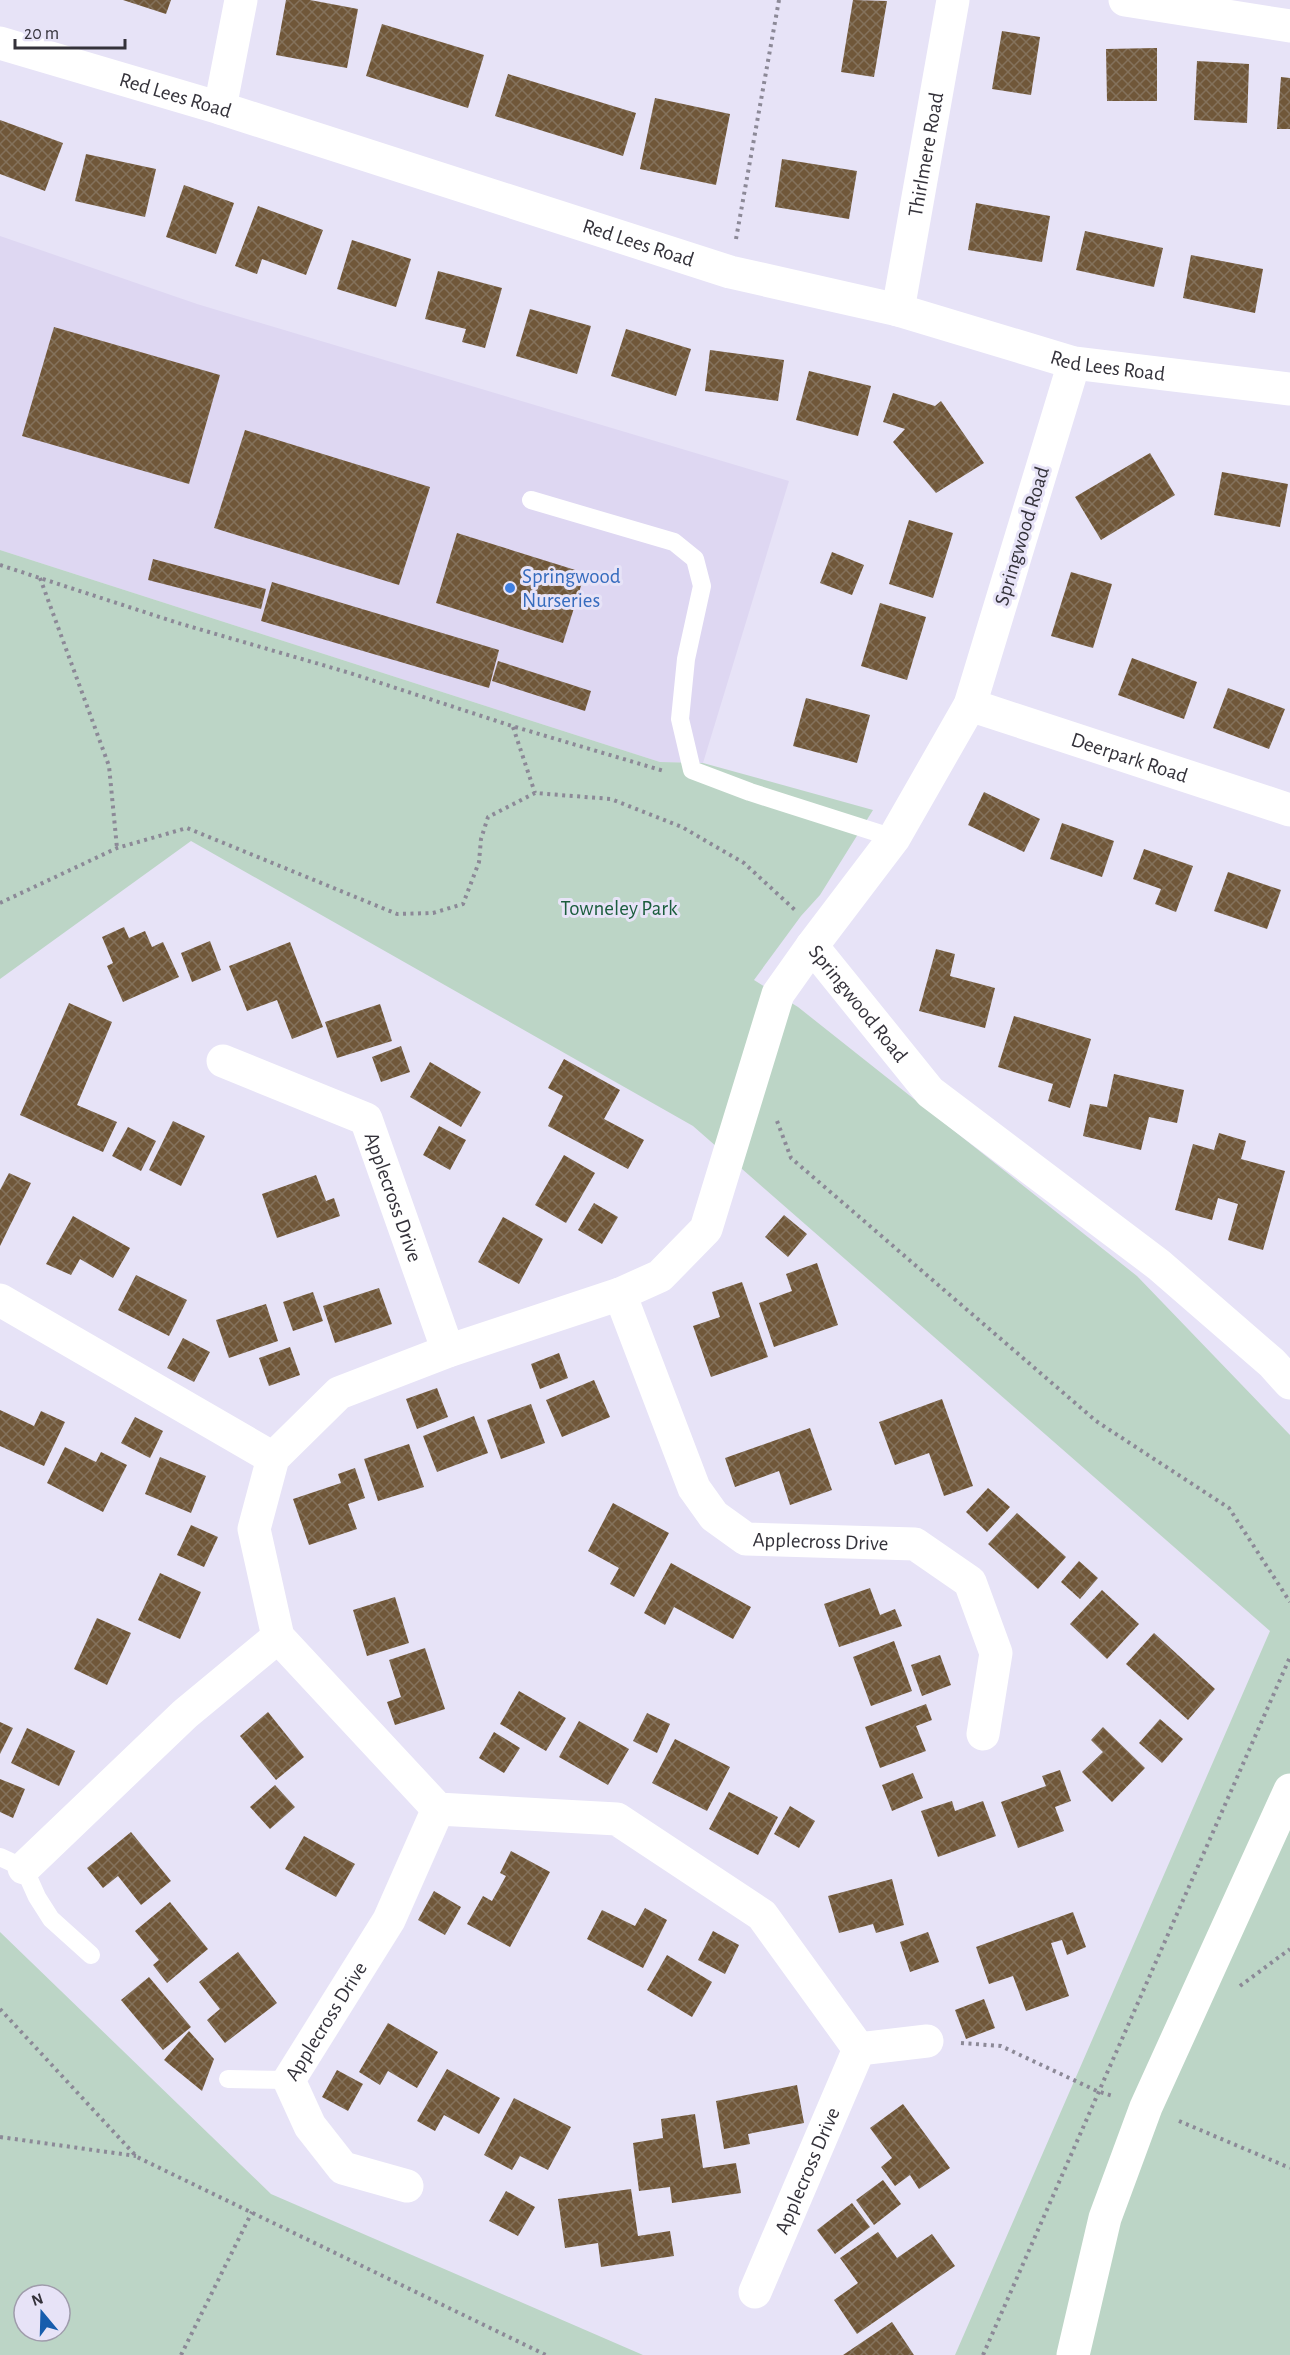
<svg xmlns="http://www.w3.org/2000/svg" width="1290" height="2355" font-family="'Alegreya Sans',sans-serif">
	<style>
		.built { fill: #ded7f2 }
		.park { fill: #bcd5c6; fill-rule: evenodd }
		.building { fill: url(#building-cross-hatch) }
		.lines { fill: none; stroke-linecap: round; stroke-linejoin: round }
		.path { stroke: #8c8997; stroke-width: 4; stroke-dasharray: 3 4.5; stroke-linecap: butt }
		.service { stroke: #fff; stroke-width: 18 }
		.minor { stroke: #fff; stroke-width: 33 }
		.tertiary { stroke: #fff; stroke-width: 33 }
		.shop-dot { fill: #3f7fe0; stroke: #e7e3f7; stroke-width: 2 }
		.labels { text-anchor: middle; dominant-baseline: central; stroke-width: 6; stroke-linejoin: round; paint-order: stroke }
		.street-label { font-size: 21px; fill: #34323a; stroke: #e7e3f7 }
		.shop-label { font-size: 21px; fill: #366cbe; stroke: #e7e3f7; text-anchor: start }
		.park-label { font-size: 21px; fill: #1b5d3d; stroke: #e7e3f7 }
	</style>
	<defs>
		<pattern id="building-cross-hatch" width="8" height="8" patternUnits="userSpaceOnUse" patternTransform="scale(1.5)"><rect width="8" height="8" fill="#705739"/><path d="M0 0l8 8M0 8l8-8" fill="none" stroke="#84725c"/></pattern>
	</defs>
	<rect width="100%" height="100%" fill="#e7e3f7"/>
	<path class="built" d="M0,236L197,304L789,481L703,763L660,762L0,550Z"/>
	<g class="park">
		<path d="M0,550L660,762L703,763L873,810L820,895L801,916L754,980L798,1007L1137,1276L1290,1435V2355H955L1270,1631L693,1126L191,841L0,979Z"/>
		<path d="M0,1932L271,2194L643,2355H0ZM24,2295H60V2331H24Z"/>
	</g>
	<g class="building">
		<path d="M123,0H171L166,14Z"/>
		<path d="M286,0H310L358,9L347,68L276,55Z"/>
		<path d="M853,0L887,1L874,77L841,72Z"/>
		<path d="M382,24L484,55L468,108L366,76Z"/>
		<path d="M1002,31L1040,37L1031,95L992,89Z"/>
		<path d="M1157,48V101H1107L1106,49Z"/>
		<path d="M1197,61L1249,64L1247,123L1194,120Z"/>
		<path d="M508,74L636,113L623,156L495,116Z"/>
		<path d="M1281,77L1290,78V129H1277Z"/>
		<path d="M655,98L730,114L716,185L640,169Z"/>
		<path d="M0,120L63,143L45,191L0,174Z"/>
		<path d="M86,154L156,169L145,217L75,201Z"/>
		<path d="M782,159L857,171L849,219L775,207Z"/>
		<path d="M184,185L234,203L216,254L166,237Z"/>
		<path d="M976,203L1050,216L1042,262L968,250Z"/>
		<path d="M258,206L323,230L306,275L262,259L257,274L235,266Z"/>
		<path d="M1085,231L1163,248L1154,287L1076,270Z"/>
		<path d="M352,240L411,259L396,307L337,289Z"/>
		<path d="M1191,255L1263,269L1255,313L1183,298Z"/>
		<path d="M438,271L502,288L485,348L462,342L466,329L425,319Z"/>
		<path d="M530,309L591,326L577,374L516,356Z"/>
		<path d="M54,327L220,375L189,484L22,436Z"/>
		<path d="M626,329L691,349L676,396L611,376Z"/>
		<path d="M710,350L784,360L778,401L705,391Z"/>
		<path d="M809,371L871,386L858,436L796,420Z"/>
		<path d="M893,393L935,406L941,401L984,463L936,493L893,442L905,429L883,422Z"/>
		<path d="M245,430L430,487L399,585L214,528Z"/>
		<path d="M1150,453L1175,495L1101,540L1075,497Z"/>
		<path d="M1222,472L1288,484L1280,527L1214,515Z"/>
		<path d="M909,520L953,533L933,598L889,584Z"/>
		<path d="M457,533L585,573L563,643L436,603Z"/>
		<path d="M832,552L864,565L852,595L820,583Z"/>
		<path d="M153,559L266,589L261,609L148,580Z"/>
		<path d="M1071,572L1112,584L1093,648L1051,636Z"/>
		<path d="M272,582L499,650L489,688L261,621Z"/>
		<path d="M880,603L926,617L907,680L861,666Z"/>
		<path d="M1132,658L1197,682L1184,719L1118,695Z"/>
		<path d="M498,661L591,691L585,711L492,681Z"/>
		<path d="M1228,688L1285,709L1269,749L1213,728Z"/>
		<path d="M806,698L870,715L857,763L793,746Z"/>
		<path d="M984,792L1040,819L1024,852L968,825Z"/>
		<path d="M1062,823L1114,841L1102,877L1050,859Z"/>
		<path d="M1144,849L1193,866L1176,912L1155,904L1161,889L1133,879Z"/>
		<path d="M1228,872L1281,890L1267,929L1214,911Z"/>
		<path d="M124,927L129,938L145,931L152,947L163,942L179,977L123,1002L107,966L113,963L102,937Z"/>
		<path d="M210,941L221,970L192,982L181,953Z"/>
		<path d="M290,942L323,1027L292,1039L277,1000L247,1011L229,966Z"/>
		<path d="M936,949L955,954L950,976L995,988L985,1028L919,1011Z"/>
		<path d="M69,1003L112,1022L77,1105L117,1122L103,1152L20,1115Z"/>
		<path d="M380,1004L392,1041L337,1058L325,1022Z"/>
		<path d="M1014,1016L1091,1039L1070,1108L1048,1101L1053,1084L998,1067Z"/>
		<path d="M401,1046L410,1072L381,1082L372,1057Z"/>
		<path d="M564,1059L620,1090L604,1119L644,1140L628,1169L548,1126L563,1096L548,1088Z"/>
		<path d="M430,1062L481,1092L461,1127L410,1097Z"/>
		<path d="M1114,1074L1184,1090L1177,1123L1149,1117L1141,1150L1083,1136L1090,1104L1107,1107Z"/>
		<path d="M173,1121L205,1136L181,1186L149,1170Z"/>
		<path d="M439,1126L466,1140L450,1170L423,1155Z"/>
		<path d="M128,1127L156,1141L141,1171L112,1156Z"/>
		<path d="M1219,1133L1246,1141L1241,1159L1285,1171L1263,1250L1228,1240L1238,1204L1218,1198L1212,1220L1175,1210L1193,1144L1214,1150Z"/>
		<path d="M564,1155L595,1173L566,1223L535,1205Z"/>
		<path d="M9,1173L31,1183L0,1246V1190Z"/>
		<path d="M316,1175L326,1201L334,1198L340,1216L277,1238L262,1194Z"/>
		<path d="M594,1203L618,1217L602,1244L578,1230Z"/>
		<path d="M784,1215L807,1234L788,1257L765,1237Z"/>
		<path d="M73,1216L130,1248L113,1278L80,1259L71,1275L46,1264Z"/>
		<path d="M503,1217L543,1239L519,1284L478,1262Z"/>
		<path d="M817,1263L838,1325L774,1347L759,1303L792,1291L786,1274Z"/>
		<path d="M136,1275L187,1300L169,1336L118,1310Z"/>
		<path d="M742,1282L768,1357L711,1377L693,1326L720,1317L712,1292Z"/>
		<path d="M379,1288L392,1324L335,1343L323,1306Z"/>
		<path d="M313,1292L323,1321L293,1331L283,1302Z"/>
		<path d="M266,1304L278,1341L229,1358L216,1320Z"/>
		<path d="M183,1338L210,1352L194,1382L167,1368Z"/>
		<path d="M290,1347L300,1375L269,1386L259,1358Z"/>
		<path d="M559,1353L568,1378L540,1389L531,1364Z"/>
		<path d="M594,1380L610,1417L562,1437L546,1400Z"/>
		<path d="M437,1388L448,1417L417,1429L406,1399Z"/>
		<path d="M942,1399L973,1486L944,1496L929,1453L895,1465L879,1422Z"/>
		<path d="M531,1404L545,1443L501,1459L487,1420Z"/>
		<path d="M0,1410L34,1426L41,1411L65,1422L44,1466L0,1446Z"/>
		<path d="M474,1416L488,1453L437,1472L423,1436Z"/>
		<path d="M135,1417L163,1431L150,1458L121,1443Z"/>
		<path d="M810,1428L832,1490L790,1505L779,1471L735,1487L725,1458Z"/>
		<path d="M409,1444L424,1487L378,1501L364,1459Z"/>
		<path d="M65,1447L96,1462L101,1452L127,1465L103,1512L47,1483Z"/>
		<path d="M160,1457L206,1476L191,1513L145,1494Z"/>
		<path d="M355,1468L365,1498L348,1504L357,1529L309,1545L293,1499L341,1483L338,1474Z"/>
		<path d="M988,1488L1010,1507L987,1532L966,1512Z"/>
		<path d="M613,1503L669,1533L634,1597L610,1584L619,1568L588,1551Z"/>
		<path d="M1017,1513L1066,1557L1038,1589L988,1544Z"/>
		<path d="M191,1525L218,1537L204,1567L177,1555Z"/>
		<path d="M1079,1561L1098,1578L1080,1599L1061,1582Z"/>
		<path d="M671,1563L751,1607L733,1639L674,1607L665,1625L644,1613Z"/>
		<path d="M160,1573L201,1592L180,1639L138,1620Z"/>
		<path d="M870,1588L880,1615L895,1609L902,1626L839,1647L824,1604Z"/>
		<path d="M1102,1590L1139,1624L1107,1659L1070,1624Z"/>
		<path d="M395,1597L409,1643L367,1656L353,1610Z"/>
		<path d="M97,1618L131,1633L107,1685L74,1669Z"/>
		<path d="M1154,1633L1215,1689L1188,1720L1126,1664Z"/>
		<path d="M894,1641L912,1691L871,1706L853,1657Z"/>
		<path d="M425,1648L445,1709L395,1725L387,1702L401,1697L389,1660Z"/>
		<path d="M940,1655L951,1685L922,1696L911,1665Z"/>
		<path d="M519,1691L566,1718L546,1751L500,1724Z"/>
		<path d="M926,1704L932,1720L916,1726L926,1751L880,1768L865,1727Z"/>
		<path d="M268,1712L304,1757L276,1780L240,1736Z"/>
		<path d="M647,1713L670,1724L657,1753L633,1741Z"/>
		<path d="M1160,1719L1183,1739L1162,1763L1139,1743Z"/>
		<path d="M579,1721L629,1749L608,1785L559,1757Z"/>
		<path d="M0,1722L13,1728L0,1754Z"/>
		<path d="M1103,1727L1145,1768L1112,1802L1082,1772L1103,1752L1091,1740Z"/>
		<path d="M27,1728L75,1751L59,1786L11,1763Z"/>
		<path d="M494,1732L520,1748L504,1773L479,1758Z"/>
		<path d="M675,1739L730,1767L707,1811L652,1783Z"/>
		<path d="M1060,1770L1071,1801L1055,1807L1064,1831L1018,1848L1001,1802L1046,1786L1042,1776Z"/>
		<path d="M913,1773L923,1798L892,1811L882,1785Z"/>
		<path d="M0,1779L25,1789L13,1818L0,1812Z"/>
		<path d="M275,1785L295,1807L270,1829L250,1807Z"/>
		<path d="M729,1792L778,1817L758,1855L709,1829Z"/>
		<path d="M952,1801L955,1811L983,1801L996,1836L938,1857L921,1811Z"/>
		<path d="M790,1806L815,1821L799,1848L774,1834Z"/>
		<path d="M131,1832L171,1881L141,1905L118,1876L103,1888L87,1868Z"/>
		<path d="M304,1836L355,1864L336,1897L285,1869Z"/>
		<path d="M511,1851L550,1872L510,1947L467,1924L483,1896L492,1901L506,1876L500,1873Z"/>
		<path d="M892,1879L904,1925L876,1933L873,1924L839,1933L828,1896Z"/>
		<path d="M434,1891L461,1907L445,1935L418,1920Z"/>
		<path d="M170,1902L208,1949L167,1983L153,1965L159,1960L135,1931Z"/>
		<path d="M645,1908L667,1920L643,1968L587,1939L602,1910L635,1926Z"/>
		<path d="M1073,1912L1086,1947L1067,1955L1062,1940L1051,1943L1069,1996L1026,2011L1013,1976L989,1984L976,1947Z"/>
		<path d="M713,1931L739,1945L725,1974L698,1960Z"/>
		<path d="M928,1932L939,1962L910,1972L900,1942Z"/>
		<path d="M238,1952L277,2003L225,2043L207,2020L220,2009L199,1982Z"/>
		<path d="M667,1955L712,1982L692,2017L647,1990Z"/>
		<path d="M149,1977L191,2027L163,2050L121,2000Z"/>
		<path d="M984,1999L995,2028L966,2039L955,2010Z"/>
		<path d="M388,2023L438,2052L417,2088L388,2071L380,2085L359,2072Z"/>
		<path d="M189,2031L214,2059L202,2091L164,2060Z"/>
		<path d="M447,2069L500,2098L479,2134L444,2115L435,2131L417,2121Z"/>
		<path d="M337,2070L363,2084L348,2111L322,2097Z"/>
		<path d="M797,2085L804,2123L748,2134L750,2144L724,2149L716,2101Z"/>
		<path d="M514,2098L571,2127L548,2170L520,2156L512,2170L484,2155Z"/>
		<path d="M903,2104L950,2168L919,2189L910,2175L895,2186L881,2167L892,2158L870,2128Z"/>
		<path d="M695,2114L703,2168L736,2163L741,2193L672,2203L670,2187L639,2191L633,2143L663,2138L661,2119Z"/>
		<path d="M883,2180L901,2204L874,2225L856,2200Z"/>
		<path d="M631,2189L638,2236L670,2231L674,2256L601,2267L598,2243L565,2248L558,2199Z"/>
		<path d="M506,2191L535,2207L518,2236L489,2221Z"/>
		<path d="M852,2203L870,2227L835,2254L817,2230Z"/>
		<path d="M878,2232L897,2258L932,2234L955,2266L857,2334L834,2300L858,2283L840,2258Z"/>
		<path d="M892,2322L914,2355H843Z"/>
	</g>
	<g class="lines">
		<g class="path">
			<path d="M736,239L779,0"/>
			<path d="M0,565L178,623L350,673L512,726L664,771"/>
			<path d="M40,578L109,766L117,848"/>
			<path d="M513,727L535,793"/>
			<path d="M0,903L117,848L187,828L397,914L433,913L463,904L479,862L481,839L488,817L535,793L611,799L682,827L744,863L795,910"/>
			<path d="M777,1121L791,1158L1096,1421L1229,1508L1290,1602"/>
			<path d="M1240,1986L1290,1949"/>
			<path d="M0,2009L137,2157L546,2355"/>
			<path d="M961,2043L1001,2046L1097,2091L1113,2096"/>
			<path d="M1179,2121L1290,2168"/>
			<path d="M0,2137L136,2156"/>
			<path d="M181,2355L252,2212"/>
			<path d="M983,2355L1290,1657"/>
		</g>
		<g class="service">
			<path d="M531,500L674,542L695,559L702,586L686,659L680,719L692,770L750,792L894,838"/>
			<path d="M0,1857L24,1868L37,1897L51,1919L91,1955"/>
			<path d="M228,2079L289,2080"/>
		</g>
		<g class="minor">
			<path d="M1125,0L1290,26"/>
			<path d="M220,108L241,0"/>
			<path id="s1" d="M898,310L953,0"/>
			<path id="s2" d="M1074,363L970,705L894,838L812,946L930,1092L1159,1265L1272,1363L1290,1383"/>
			<path id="s3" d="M970,705L1290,810"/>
			<path d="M812,946L778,994L706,1229L660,1276L620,1294L448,1351L339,1393L273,1458L254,1529L278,1637L438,1809L617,1819L762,1915L859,2049"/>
			<path id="s4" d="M223,1061L366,1119L448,1351"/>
			<path id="s5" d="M620,1294L694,1488L714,1516L746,1539L915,1544L970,1582L996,1653L983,1734"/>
			<path d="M0,1300L273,1458"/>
			<path d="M24,1868L185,1714L278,1637"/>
			<path d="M859,2049L927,2041"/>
			<path id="s6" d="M407,2186L343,2168L310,2126L289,2080L389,1920L438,1809"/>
			<path id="s7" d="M755,2292L859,2049"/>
			<path d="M1073,2355L1105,2218L1146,2107L1290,1790"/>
		</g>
		<path class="tertiary" id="s8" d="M0,43L220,108L730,272L898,310L1074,363L1290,389"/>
	</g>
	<circle class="shop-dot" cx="510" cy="588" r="6"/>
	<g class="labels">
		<g class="street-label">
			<text stroke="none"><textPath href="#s8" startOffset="183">Red Lees Road</textPath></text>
			<text stroke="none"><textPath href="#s1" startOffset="158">Thirlmere Road</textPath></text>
			<text stroke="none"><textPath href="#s8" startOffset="669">Red Lees Road</textPath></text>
			<text stroke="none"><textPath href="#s8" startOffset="1155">Red Lees Road</textPath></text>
			<text transform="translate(1022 536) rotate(-73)">Springwood Road</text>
			<text stroke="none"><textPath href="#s3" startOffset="168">Deerpark Road</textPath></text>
			<text stroke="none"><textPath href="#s2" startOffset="720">Springwood Road</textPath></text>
			<text stroke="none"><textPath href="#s4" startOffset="237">Applecross Drive</textPath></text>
			<text stroke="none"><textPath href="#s5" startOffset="356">Applecross Drive</textPath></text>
			<text stroke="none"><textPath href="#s6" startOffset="240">Applecross Drive</textPath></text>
			<text stroke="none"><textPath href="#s7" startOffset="132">Applecross Drive</textPath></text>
		</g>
		<g class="shop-label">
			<text x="522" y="576">Springwood<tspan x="522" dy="24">Nurseries</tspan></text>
		</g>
		<g class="park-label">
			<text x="619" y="908">Towneley Park</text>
		</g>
	</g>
	<g transform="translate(42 2313) rotate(341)"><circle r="28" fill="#e7e3f7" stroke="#9f9cab" stroke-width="1.5"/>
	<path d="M0-4.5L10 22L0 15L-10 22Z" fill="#175dad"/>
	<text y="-9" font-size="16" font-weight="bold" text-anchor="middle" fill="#34323a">N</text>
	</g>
	<path d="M15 39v9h110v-9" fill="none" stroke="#34323a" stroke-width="3"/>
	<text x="24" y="39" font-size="18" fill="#34323a" stroke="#e7e3f7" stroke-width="4.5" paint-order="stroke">20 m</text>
</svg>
